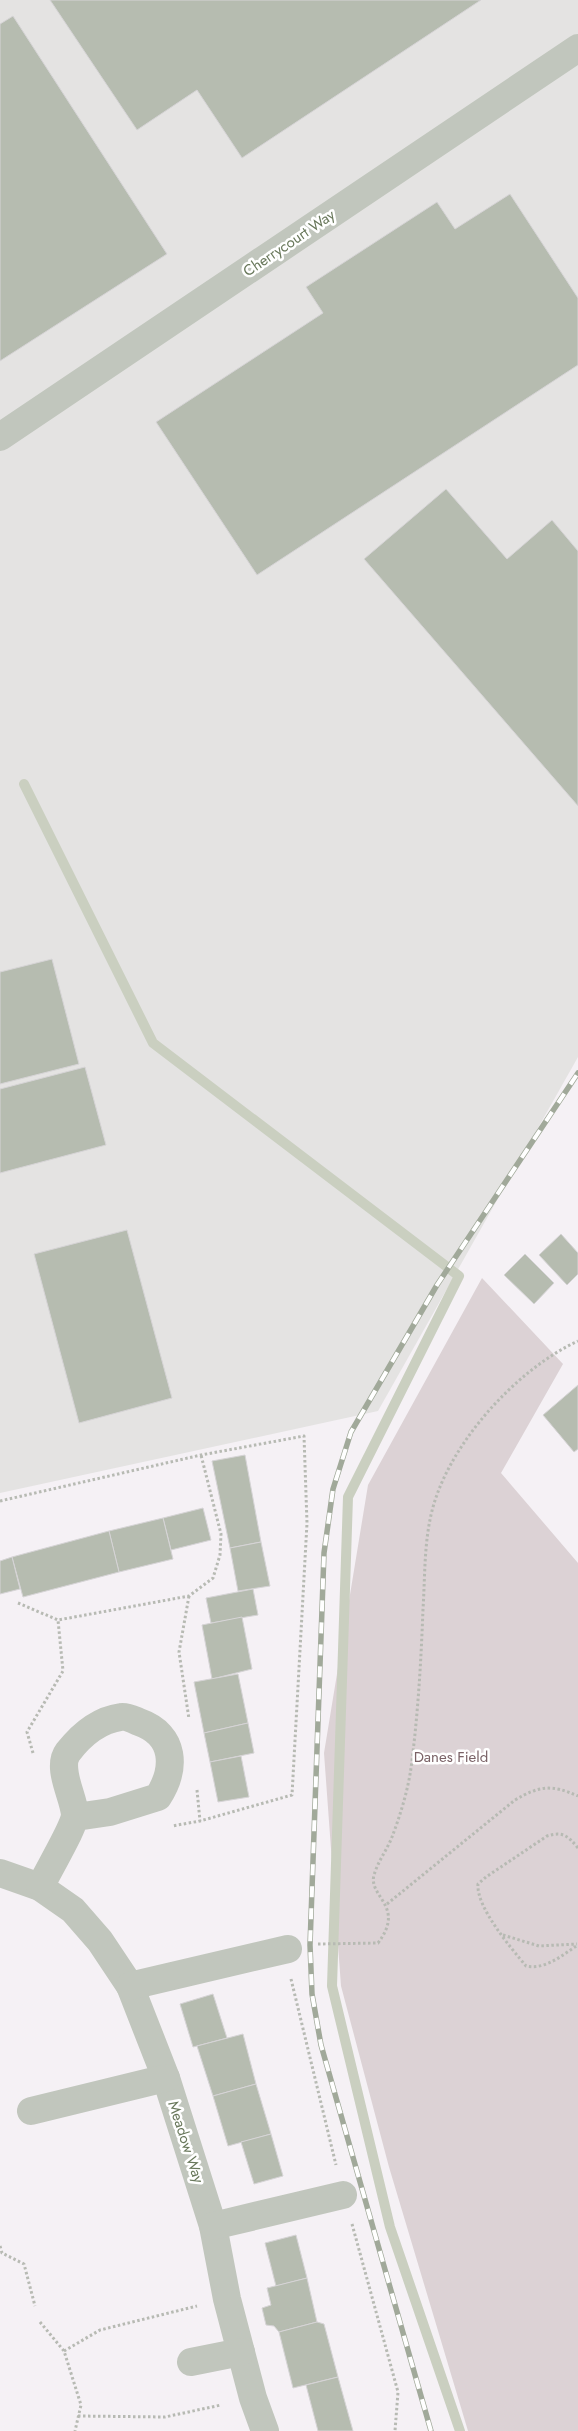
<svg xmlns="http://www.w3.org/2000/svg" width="578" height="2431" font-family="Jost,sans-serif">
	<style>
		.built { fill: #e4e3e2 }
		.green { fill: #dcd2d5 }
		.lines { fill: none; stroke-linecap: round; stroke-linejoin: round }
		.stream { stroke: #cacfc0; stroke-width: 10 }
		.building { fill: #b6bcb0; stroke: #d6d4d6 }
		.path { stroke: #b7bab3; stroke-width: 3; stroke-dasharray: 2.5 2.5; stroke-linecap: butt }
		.minor { stroke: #c1c6bd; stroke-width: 28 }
		.rail-casing { stroke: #a1a99a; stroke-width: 5.5 }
		.rail { stroke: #fff; stroke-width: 4; stroke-dasharray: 11; stroke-linecap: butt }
		.labels { text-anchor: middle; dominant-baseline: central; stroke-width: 5; stroke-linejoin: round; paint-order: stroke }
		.street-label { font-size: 15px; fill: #69785b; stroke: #fff }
		.park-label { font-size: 15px; fill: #7a6266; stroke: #fff }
	</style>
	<rect width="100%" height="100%" fill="#f5f1f5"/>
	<path class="built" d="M0,0H578V1057L378,1411L0,1493Z"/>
	<path class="green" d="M482,1278L563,1364L501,1473L578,1563V2431H468L389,2167L341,1986L324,1753L368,1485Z"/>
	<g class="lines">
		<path class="stream" d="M24,784L153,1043L459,1276L348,1497L332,1986L390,2227L460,2431"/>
	</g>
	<g class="building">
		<path d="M50,0H481L242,158L197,90L137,130Z"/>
		<path d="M13,16L167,254L0,361V24Z"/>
		<path d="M510,194L578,298V365L257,575L156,422L323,313L306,287L437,202L455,229Z"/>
		<path d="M446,489L507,559L552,520L578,551V806L364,559Z"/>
		<path d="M52,959L79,1064L0,1084V972Z"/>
		<path d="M85,1067L106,1145L0,1173V1089Z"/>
		<path d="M127,1230L172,1398L79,1423L34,1254Z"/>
		<path d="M561,1234L578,1253V1274L567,1285L539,1255Z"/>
		<path d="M525,1254L554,1283L534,1304L504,1275Z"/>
		<path d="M578,1385V1449L574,1452L543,1415Z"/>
		<path d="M245,1455L261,1542L230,1548L212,1461Z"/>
		<path d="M203,1508L211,1540L171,1550L163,1518Z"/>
		<path d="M163,1518L173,1559L119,1572L109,1531Z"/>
		<path d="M109,1531L119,1572L23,1597L12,1557Z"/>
		<path d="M261,1542L270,1586L238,1591L230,1548Z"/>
		<path d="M12,1557L20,1589L0,1594V1561Z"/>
		<path d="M253,1589L258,1615L211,1623L206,1598Z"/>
		<path d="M242,1617L252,1669L212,1679L202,1625Z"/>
		<path d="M238,1674L248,1723L204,1733L194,1682Z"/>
		<path d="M248,1723L254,1753L210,1762L204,1733Z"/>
		<path d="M241,1756L249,1797L218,1802L210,1762Z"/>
		<path d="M213,1994L227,2038L193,2047L180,2004Z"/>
		<path d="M243,2034L256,2084L213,2096L197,2046Z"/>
		<path d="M256,2084L271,2134L228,2146L213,2096Z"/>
		<path d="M271,2134L283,2176L254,2184L241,2142Z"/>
		<path d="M296,2235L307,2278L276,2286L265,2243Z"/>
		<path d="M307,2278L317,2322L279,2332L274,2326L266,2325L262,2308L271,2305L267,2288Z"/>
		<path d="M317,2322L324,2324L338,2377L293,2388L279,2332Z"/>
		<path d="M338,2377L353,2431H318L306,2385Z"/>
	</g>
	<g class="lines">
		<g class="path">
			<path d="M0,1501L201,1455L304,1436L307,1523L292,1795L200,1821L172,1826"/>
			<path d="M189,1596L179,1652L189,1719"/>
			<path d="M18,1603L58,1620L189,1596L213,1578L220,1555L221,1534L201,1455"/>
			<path d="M33,1753L27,1732L63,1671L58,1620"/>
			<path d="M197,1790L200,1821"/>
			<path d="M578,1848C568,1836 563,1831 547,1836L486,1877L478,1884C476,1907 511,1948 526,1966C546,1970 562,1955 578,1945"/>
			<path d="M387,1904L515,1800C539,1786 551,1784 578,1796"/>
			<path d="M503,1935L539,1946L577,1944"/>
			<path d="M318,1944L378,1943C406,1906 368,1897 374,1875C378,1861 387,1850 392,1837C400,1816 408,1790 411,1768C418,1715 421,1662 423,1609C425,1578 424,1546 431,1515C446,1447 515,1370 578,1341"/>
			<path d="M291,1979L336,2165"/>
			<path d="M352,2224L398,2392L395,2431"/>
			<path d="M0,2246L2,2253L24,2264L35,2306"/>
			<path d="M40,2322L64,2351L81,2405L75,2431"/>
			<path d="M64,2351L100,2330L197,2306"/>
			<path d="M78,2416L165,2417L221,2405"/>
		</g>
		<g class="minor">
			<path d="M0,437L578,48"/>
			<path d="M0,1873L40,1887L73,1910L100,1941L130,1986L166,2078L213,2226L227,2299L253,2398L265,2431"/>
			<path d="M40,1887C46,1875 76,1823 75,1815C74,1797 56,1768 68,1752C82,1734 99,1720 121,1717C127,1716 134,1720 139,1722C176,1735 176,1769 158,1797L110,1812L76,1817"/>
			<path d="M130,1986L288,1949"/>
			<path d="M31,2111L166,2078"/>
			<path d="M213,2226L343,2195"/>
			<path d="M191,2362L241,2352"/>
		</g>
		<defs>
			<path id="rail" d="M431,2431L321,2045L312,1994L310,1945L324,1553L333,1489L351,1432L437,1285L578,1073"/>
		</defs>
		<use href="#rail" class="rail-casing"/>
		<use href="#rail" class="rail"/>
	</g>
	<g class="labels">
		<g class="street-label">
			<text transform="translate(289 243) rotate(-34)">Cherrycourt Way</text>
			<text transform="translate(186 2142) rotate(72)">Meadow Way</text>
		</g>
		<g class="park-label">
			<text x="451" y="1757">Danes Field</text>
		</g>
	</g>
</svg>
